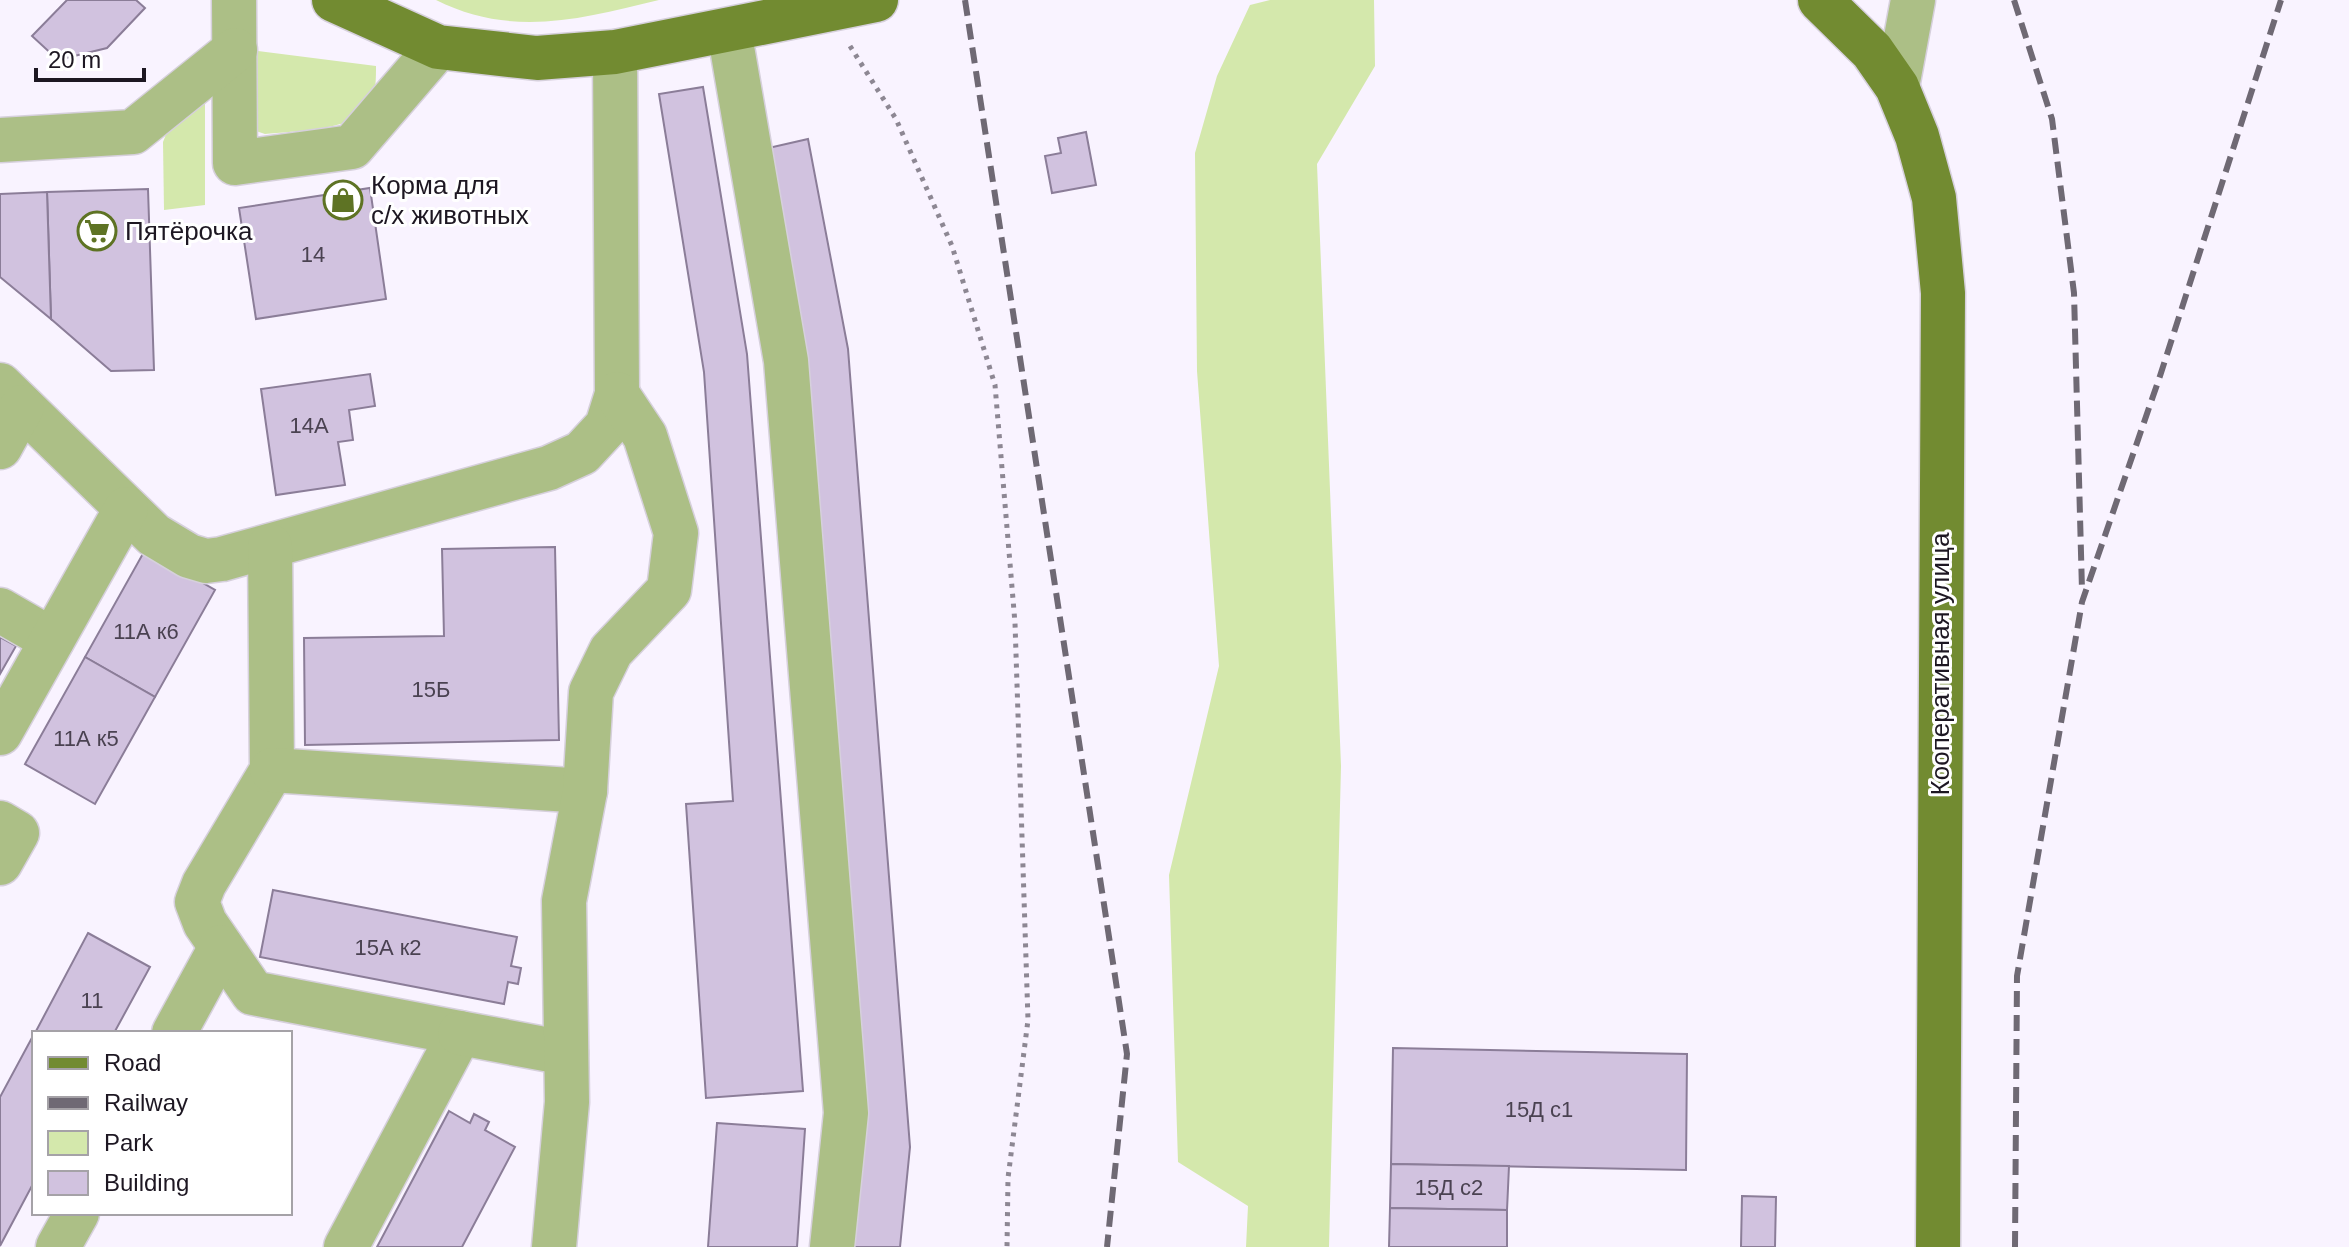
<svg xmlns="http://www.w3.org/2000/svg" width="2349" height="1247" font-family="Helvetica,sans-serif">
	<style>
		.green { fill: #d4e8ac }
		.building { fill: #d1c2df; stroke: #8b7d98; stroke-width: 2 }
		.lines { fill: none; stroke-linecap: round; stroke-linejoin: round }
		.minor-casing { stroke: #d6d0dc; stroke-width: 47 }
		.major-casing { stroke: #d6d0dc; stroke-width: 47 }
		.path { stroke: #8d8793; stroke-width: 5; stroke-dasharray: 4 6; stroke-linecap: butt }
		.minor { stroke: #acbf86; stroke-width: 44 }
		.major { stroke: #728b31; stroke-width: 44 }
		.rail { stroke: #6f6974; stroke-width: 6; stroke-dasharray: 16 8; stroke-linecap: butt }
		.labels { text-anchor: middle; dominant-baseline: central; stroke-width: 6; stroke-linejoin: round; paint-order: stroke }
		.number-label { font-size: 22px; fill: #4a4251 }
		.poi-label { font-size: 26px; fill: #1d1722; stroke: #fff; text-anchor: start }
		.street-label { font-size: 26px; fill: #1d1722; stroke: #fff }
	</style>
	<rect width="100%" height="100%" fill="#f9f3ff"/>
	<g class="green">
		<path d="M436,0H659C581,19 512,38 436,0Z"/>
		<path d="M1270,0H1374L1375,66L1317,164L1341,766L1329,1247H1246L1248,1206L1178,1162L1169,875L1219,666L1197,371L1195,153L1217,76L1250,5Z"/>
		<path d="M250,50L376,66C376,77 376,94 371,104C357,131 292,131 265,134L256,131Z"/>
		<path d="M205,95V205L164,210L163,142L169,127Z"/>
	</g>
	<g class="building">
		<path d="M67,0H136L145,8L107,48L58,60L32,36Z"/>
		<path d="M703,87L747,354L803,1091L706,1098L686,804L733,801L704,372L659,94Z"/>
		<path d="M1086,132L1096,185L1052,193L1045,156L1061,153L1058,138Z"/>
		<path d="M808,139L848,349L910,1147L900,1247H853L764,149Z"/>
		<path d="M370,188L386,299L256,319L239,208Z"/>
		<path d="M148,189L154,370L111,371L51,319L47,192Z"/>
		<path d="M47,192L51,319L0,277V194Z"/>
		<path d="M370,374L375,406L349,410L353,440L338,442L345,485L276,495L261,389Z"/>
		<path d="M555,547L559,740L305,745L304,638L444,636L442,549Z"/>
		<path d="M145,550L215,590L155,697L85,657Z"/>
		<path d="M0,637L16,646L0,674Z"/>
		<path d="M85,657L155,697L95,804L25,764Z"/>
		<path d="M273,890L517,937L511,966L521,968L518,984L508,982L504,1004L260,957Z"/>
		<path d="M88,933L150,967L114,1033H35Z"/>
		<path d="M34,1034V1182L0,1246V1097Z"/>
		<path d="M1393,1048L1687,1054L1686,1170L1391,1164Z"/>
		<path d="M449,1111L470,1123L474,1114L489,1122L485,1130L515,1147L462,1247H377Z"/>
		<path d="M717,1123L805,1129L797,1247H708Z"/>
		<path d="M1391,1164L1509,1166L1507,1210L1390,1208Z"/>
		<path d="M1742,1196L1776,1197L1775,1247H1741Z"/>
		<path d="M1390,1208L1507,1210V1247H1389Z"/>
	</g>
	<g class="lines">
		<defs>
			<g id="minor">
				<path d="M234,0L235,163L352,147L438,47"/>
				<path d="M729,30L786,361L846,1113L832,1247"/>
				<path d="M1897,87L1913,0"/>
				<path d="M0,140L133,132L235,50"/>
				<path d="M0,385L154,535L189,556L206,561L222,559L549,468L582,453L607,426L617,394L615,52"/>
				<path d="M0,447L22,407"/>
				<path d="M270,546L272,770L204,884L197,902L205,923L253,993L460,1033L346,1247"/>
				<path d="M0,610L52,640"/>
				<path d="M0,733L126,509"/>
				<path d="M272,770L585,791"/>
				<path d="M0,823L17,833L0,863"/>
				<path d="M174,1033L221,947"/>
				<path d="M460,1033L566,1053"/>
				<path d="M58,1247L77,1213"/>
				<path d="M554,1247L567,1102L564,901L585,791L591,692L611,651L669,590L676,533L645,436L617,394"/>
			</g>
			<g id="major">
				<path d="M334,0L438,47L537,58L615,52L876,0"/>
				<path d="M1820,0L1872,51L1897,87L1917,136L1934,198L1943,293L1938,1247"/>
			</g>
		</defs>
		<use href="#minor" class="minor-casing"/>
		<use href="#major" class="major-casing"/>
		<path class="path" d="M850,46L896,119L952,246L995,385L1015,623L1028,1020L1008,1178L1007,1247"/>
		<use href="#minor" class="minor"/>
		<use href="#major" class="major"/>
		<g class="rail">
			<path d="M965,0L1127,1054L1107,1247"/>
			<path d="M2014,0L2052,119L2074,293L2082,590"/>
			<path d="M2015,1247L2017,976L2082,602L2160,376L2281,0"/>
		</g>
	</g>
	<defs>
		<symbol id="shop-ring" viewBox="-11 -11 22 22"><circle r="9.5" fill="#fff" stroke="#5e7324" stroke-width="1.5"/><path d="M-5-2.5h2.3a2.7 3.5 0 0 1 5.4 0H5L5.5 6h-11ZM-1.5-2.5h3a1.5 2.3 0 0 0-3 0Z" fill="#5e7324"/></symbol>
		<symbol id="supermarket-ring" viewBox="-11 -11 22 22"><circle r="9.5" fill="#fff" stroke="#5e7324" stroke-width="1.5"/><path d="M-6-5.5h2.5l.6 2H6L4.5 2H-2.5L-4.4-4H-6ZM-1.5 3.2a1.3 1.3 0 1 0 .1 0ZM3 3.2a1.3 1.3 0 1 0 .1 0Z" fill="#5e7324"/></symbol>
	</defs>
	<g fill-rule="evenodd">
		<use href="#shop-ring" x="321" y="178" width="44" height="44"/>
		<use href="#supermarket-ring" x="75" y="209" width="44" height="44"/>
	</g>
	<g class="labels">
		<g class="number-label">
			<text x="313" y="254">14</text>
			<text x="309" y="425">14А</text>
			<text x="146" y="631">11А к6</text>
			<text x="431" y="689">15Б</text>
			<text x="86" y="738">11А к5</text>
			<text x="388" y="947">15А к2</text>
			<text x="92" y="1000">11</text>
			<text x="1539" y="1109">15Д с1</text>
			<text x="1449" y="1187">15Д с2</text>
		</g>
		<g class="poi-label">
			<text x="371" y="185">Корма для<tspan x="371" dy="30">с/х животных</tspan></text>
			<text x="125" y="231">Пятёрочка</text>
		</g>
		<g class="street-label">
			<text transform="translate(1940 664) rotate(-90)">Кооперативная улица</text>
		</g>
	</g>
	<rect x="32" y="1031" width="260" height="184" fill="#ffffff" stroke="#a5a2a7" stroke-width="2"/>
	<rect x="48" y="1057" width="40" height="12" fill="#728b31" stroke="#a5a2a7" stroke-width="2"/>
	<text x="104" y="1071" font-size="24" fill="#1d1722">Road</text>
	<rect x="48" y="1097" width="40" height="12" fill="#6f6974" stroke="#a5a2a7" stroke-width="2"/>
	<text x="104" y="1111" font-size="24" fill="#1d1722">Railway</text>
	<rect x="48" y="1131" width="40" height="24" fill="#d4e8ac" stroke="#a5a2a7" stroke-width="2"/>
	<text x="104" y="1151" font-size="24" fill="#1d1722">Park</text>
	<rect x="48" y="1171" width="40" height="24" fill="#d1c2df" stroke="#a5a2a7" stroke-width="2"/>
	<text x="104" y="1191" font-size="24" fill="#1d1722">Building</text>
	<path d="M36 68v12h108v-12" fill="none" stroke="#1d1722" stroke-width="4"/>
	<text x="48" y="68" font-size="24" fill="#1d1722" stroke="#ffffff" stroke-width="6" paint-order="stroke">20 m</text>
</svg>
